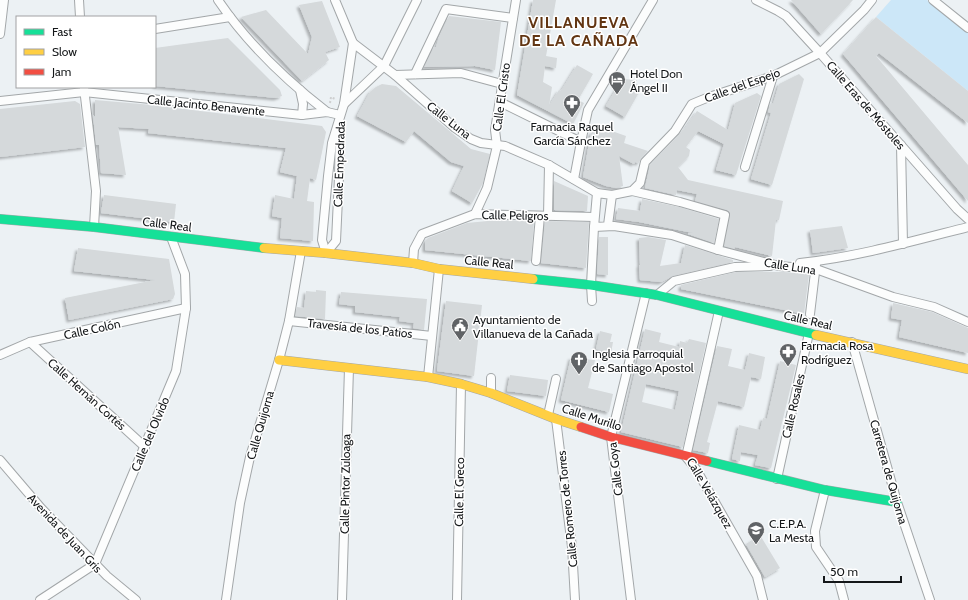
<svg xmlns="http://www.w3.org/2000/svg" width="968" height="600" font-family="Cabin,sans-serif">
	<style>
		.green { fill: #cce7f8 }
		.building { fill: #d5d9db; fill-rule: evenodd; filter: url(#shadow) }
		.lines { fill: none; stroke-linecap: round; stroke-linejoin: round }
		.street-casing { stroke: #a3a7a9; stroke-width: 10 }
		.fast-casing { stroke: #a3a7a9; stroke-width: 10 }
		.slow-casing { stroke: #a3a7a9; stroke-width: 10 }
		.jam-casing { stroke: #a3a7a9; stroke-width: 10 }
		.path { stroke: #cecfd0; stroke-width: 2; stroke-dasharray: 2 2; stroke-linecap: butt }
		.street { stroke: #fcfdfd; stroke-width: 8 }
		.fast { stroke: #16e098; stroke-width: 9 }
		.slow { stroke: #ffcf43; stroke-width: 9 }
		.jam { stroke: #f24e42; stroke-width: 9 }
		.labels { text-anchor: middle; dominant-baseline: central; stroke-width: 3; stroke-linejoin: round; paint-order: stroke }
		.poi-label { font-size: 12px; fill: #141719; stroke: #fff; text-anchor: start }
		.street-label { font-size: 12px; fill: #141719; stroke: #fff }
		.district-label { font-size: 16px; font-weight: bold; letter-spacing: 1px; fill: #623512; stroke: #fff }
	</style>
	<defs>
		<filter id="shadow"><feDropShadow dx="-2.5" dy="2.5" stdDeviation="1" flood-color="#0004"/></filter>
	</defs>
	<rect width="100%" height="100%" fill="#ecf1f4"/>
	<path class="green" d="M891,0H927L968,32V91L876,17Z"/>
	<g class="building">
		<path d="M533,0H556L546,56L557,58L556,68L545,66L543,82L552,87L549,106L559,90L561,91L577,65L593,74L578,100L584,103L573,124L517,95Z"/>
		<path d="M791,0H853L821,34Z"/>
		<path d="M322,1L340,47L325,52L329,60L302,81L241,17L266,10L308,54L312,37L299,5Z"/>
		<path d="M449,16L501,22L495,70L475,66L424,67L434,47H436L439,37Z"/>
		<path d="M876,17L968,91V123L879,53L876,56L968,165V201L843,54Z"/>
		<path d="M228,38L280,90L282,96L276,98L155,86V48Z"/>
		<path d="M799,74L804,79L772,185L751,179L771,113L768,112L771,102L773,104L779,84Z"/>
		<path d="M624,79L637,80L635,83L642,87L625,117L606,106L621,81L622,82Z"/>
		<path d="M382,84L396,86L471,149L490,154L483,183L472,203L452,191L464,166L451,162L414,131L406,142L357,116L370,92L376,87Z"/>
		<path d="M757,93L761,96L736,175L716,170L724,144L698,131L686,147L690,150L689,156L678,167L688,180L783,201L779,220H776L772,256L735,247L734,249L724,246L730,216V213L727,210L695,201L697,194L677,190L676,195L645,188L650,165L679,135L683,129L684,130L697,111L728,130L735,103Z"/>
		<path d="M95,100L152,105L322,126L326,132L322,152L316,180L310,178L307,201L314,202L313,241L280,238L282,218L272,216L275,195L294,199L297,176L280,172L286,148L148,133L149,129L118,127L126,175L101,173L99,145H96L93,115L95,117Z"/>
		<path d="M75,101L80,104L85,147L0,157V109Z"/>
		<path d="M594,128L609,133V130L626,136L624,143L648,151L641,158L639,163L635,162L634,164L619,156L623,186L616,188L606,186L583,177L591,132L593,133Z"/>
		<path d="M554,181L588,196L587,211L554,210Z"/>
		<path d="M104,195L176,204L174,222L101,213Z"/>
		<path d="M642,199L679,207L719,219L714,243L688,234V233H693L639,222L616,219L618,208L640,211Z"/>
		<path d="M498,220L534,221L531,261L425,250V241L428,238L467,223Z"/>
		<path d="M545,221L589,222L586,268L541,263Z"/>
		<path d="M842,226L848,248L813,253L810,230Z"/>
		<path d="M599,237H608V275L597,274Z"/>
		<path d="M648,237L666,240L660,266L681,263L685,245L733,260V262L673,276L661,282L640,280L639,265H640L639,238Z"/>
		<path d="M78,248L169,259L175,294L173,299L69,320L65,298L155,280L74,271Z"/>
		<path d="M736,272H784L809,274L804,314L681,289V285Z"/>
		<path d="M316,290L326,291L325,319L295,316L297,307L304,308L306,291L316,292Z"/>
		<path d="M341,292L427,299L424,330L413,328L414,323L399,321L400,317L355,312V306L339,304Z"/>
		<path d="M446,301L482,305L474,376L437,371Z"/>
		<path d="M893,303L932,312L968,328V353L899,337L902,320L891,318Z"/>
		<path d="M645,329L661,333L659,342L679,347L680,341L687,343L689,339L706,343L683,447L621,432ZM646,384L679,391L675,410L642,402Z"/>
		<path d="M600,331L612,334L610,342H613L611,353L596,349Z"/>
		<path d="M717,346L732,349L728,366L745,370L749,353L765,357L761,379L751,377L744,407L718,401L707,442L710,443L708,453L693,450Z"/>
		<path d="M579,356L584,359L595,360L588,388L613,394L609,412L561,400L571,357L575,358Z"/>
		<path d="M780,361L796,365L771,468L755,465L758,455L741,452L740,461L732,459L739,425L760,430L763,418L767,419Z"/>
		<path d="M510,375L548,380L546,396L507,391Z"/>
		<path d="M760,535L780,568L765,577L746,544Z"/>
	</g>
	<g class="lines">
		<defs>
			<g id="street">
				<path d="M79,0L80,17"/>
				<path d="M218,0C247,43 287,81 327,112"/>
				<path d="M756,0L778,11L786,16L820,53L957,209L968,219"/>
				<path d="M933,0L968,28"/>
				<path d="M155,29L230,17"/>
				<path d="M0,34L4,0"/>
				<path d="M353,43L395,75L461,73L502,84"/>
				<path d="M415,74L446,9L513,18"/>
				<path d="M395,75L455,128L471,139L481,143L505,146L549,165L597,193"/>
				<path d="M84,88L96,191L94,227"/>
				<path d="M300,90L303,104L302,115"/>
				<path d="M0,101L84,92L302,115L327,112L340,115"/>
				<path d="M500,102L581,142"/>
				<path d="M344,104L384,66L417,0"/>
				<path d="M901,145L903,244"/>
				<path d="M745,167L773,76"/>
				<path d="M574,179L581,142L588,110L653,0"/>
				<path d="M632,191L680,202L725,215L718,250"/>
				<path d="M612,195L632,191L640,183L645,162L675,131L692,104L709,97L773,76L820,53L864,10L872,0"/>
				<path d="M475,214L487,188L497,146L495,130L516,0"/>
				<path d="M548,216L549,165"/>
				<path d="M608,225L612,195L597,193L594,227L614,226L672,235L718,250L779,266L816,269L893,297L934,307L968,322"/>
				<path d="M326,253L322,240L328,176L332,143L344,104L353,43L335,0"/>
				<path d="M326,253L336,241L339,177L340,125"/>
				<path d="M536,261L540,216"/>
				<path d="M413,263L414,249L422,234L475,214L594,217"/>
				<path d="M800,263C857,257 913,241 968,227"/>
				<path d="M657,295L674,281L735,267L770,266"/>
				<path d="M592,301L591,285L594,227"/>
				<path d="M719,311L686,457L696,469L757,576L763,600"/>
				<path d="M810,314L816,264"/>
				<path d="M289,321L432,336"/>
				<path d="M30,342L145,447"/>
				<path d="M852,342L897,502L930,600"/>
				<path d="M0,355L30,342L186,308"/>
				<path d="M428,377L439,269"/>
				<path d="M491,378V393"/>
				<path d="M548,415L556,379"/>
				<path d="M556,419L572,547L575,600"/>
				<path d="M0,460L41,508L107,576L136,600"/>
				<path d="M777,479L809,333"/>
				<path d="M825,490L815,531L816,547L839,581L844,600"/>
				<path d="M40,600L95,564L176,371L186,308L185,274L171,237"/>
				<path d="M226,600L240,503L250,457L279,360L289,321L301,251"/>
				<path d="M342,600L349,368"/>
				<path d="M457,600L461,384"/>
				<path d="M631,600L611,437L646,293"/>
			</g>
			<g id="fast">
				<path d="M0,219L94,227L264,248"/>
				<path d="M533,279L591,285L657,295L816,335"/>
				<path d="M707,461L825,490L897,502"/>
			</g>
			<g id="slow">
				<path d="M264,248L326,253L413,263L439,269L533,279"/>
				<path d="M816,335L968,369"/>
				<path d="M279,360L428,377L461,384L491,393L556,419L581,427"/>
			</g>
			<path id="jam" d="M581,427L611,437L707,461"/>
		</defs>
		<use href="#street" class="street-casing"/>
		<use href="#fast" class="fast-casing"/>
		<use href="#slow" class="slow-casing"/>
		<use href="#jam" class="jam-casing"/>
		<path class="path" d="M330,103L331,97L335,99"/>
		<use href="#street" class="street"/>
		<use href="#fast" class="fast"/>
		<use href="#slow" class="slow"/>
		<use href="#jam" class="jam"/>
	</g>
	<defs>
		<symbol id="hotel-pin" viewBox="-11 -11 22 30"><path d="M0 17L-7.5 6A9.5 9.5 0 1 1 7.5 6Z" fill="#606366" stroke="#fff"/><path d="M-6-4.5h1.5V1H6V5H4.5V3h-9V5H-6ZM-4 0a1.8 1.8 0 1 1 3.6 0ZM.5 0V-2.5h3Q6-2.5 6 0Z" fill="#fff"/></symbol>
		<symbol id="pharmacy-pin" viewBox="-11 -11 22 30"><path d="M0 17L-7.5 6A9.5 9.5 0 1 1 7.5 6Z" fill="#606366" stroke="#fff"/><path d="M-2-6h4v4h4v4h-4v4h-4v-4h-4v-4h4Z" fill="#fff"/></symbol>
		<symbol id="civic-pin" viewBox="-11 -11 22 30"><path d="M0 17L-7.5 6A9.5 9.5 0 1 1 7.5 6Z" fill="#606366" stroke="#fff"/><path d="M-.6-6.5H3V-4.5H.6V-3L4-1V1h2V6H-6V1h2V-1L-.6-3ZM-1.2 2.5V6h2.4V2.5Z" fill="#fff"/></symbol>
		<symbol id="church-pin" viewBox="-11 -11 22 30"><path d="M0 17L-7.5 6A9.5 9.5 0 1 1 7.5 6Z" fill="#606366" stroke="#fff"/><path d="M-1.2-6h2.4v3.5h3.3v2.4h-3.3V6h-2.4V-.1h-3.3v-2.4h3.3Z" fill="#fff"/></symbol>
		<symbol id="university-pin" viewBox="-11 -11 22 30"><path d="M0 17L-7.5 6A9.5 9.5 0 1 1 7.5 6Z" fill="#606366" stroke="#fff"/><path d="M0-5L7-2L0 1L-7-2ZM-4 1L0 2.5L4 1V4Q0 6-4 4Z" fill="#fff"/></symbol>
	</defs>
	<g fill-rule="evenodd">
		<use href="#hotel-pin" x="607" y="70" width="20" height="27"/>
		<use href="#pharmacy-pin" x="562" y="93" width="20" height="27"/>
		<use href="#civic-pin" x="450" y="316" width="20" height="27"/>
		<use href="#pharmacy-pin" x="778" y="342" width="20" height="27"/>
		<use href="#church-pin" x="569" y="350" width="20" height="27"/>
		<use href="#university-pin" x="746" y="520" width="20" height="27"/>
	</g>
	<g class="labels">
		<g class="poi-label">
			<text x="630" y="73">Hotel Don<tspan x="630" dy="14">Ángel II</tspan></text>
			<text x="572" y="126" text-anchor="middle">Farmacia Raquel<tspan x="572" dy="14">García Sánchez</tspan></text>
			<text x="473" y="319">Ayuntamiento de<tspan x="473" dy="14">Villanueva de la Cañada</tspan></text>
			<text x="801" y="345">Farmacia Rosa<tspan x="801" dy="14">Rodríguez</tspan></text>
			<text x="592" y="353">Inglesia Parroquial<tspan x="592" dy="14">de Santiago Apostol</tspan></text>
			<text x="769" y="523">C.E.P.A.<tspan x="769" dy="14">La Mesta</tspan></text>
		</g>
		<g class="street-label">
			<text transform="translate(742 85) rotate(-20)">Calle del Espejo</text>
			<text transform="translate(501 97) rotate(-82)">Calle El Cristo</text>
			<text transform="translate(206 105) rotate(6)">Calle Jacinto Benavente</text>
			<text transform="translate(866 105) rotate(49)">Calle Eras de Móstoles</text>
			<text transform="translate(449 120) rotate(38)">Calle Luna</text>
			<text transform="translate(339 164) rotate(-88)">Calle Empedrada</text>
			<text transform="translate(515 215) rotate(1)">Calle Peligros</text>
			<text transform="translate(167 224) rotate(7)">Calle Real</text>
			<text transform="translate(489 262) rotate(6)">Calle Real</text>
			<text transform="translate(790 266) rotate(9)">Calle Luna</text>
			<text transform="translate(808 320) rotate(13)">Calle Real</text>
			<text transform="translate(360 328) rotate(6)">Travesía de los Patios</text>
			<text transform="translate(92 329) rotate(-12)">Calle Colón</text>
			<text transform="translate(87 394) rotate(42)">Calle Hernán Cortés</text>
			<text transform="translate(793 406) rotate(-77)">Calle Rosales</text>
			<text transform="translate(592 417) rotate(18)">Calle Murillo</text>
			<text transform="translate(260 425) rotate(-74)">Calle Quijorna</text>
			<text transform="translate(150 434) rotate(-67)">Calle del Olvido</text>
			<text transform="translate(615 469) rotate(-97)">Calle Goya</text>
			<text transform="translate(889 472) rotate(74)">Carretera de Quijorna</text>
			<text transform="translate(345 484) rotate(-89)">Calle Pintor Zuloaga</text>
			<text transform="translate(459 492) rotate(-89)">Calle El Greco</text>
			<text transform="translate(710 493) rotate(60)">Calle Velázquez</text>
			<text transform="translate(567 509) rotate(-96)">Calle Romero de Torres</text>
			<text transform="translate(65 533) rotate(47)">Avenida de Juan Gris</text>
		</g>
		<g class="district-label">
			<text x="579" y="22">VILLANUEVA<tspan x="579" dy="18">DE LA CAÑADA</tspan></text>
		</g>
	</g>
	<rect x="16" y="16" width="140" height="72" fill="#ffffff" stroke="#a1a2a3"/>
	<rect x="24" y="29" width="20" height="6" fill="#16e098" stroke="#a1a2a3"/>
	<text x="52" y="36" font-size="12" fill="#141719">Fast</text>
	<rect x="24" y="49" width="20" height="6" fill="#ffcf43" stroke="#a1a2a3"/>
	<text x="52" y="56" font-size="12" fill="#141719">Slow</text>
	<rect x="24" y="69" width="20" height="6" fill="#f24e42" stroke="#a1a2a3"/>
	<text x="52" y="76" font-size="12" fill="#141719">Jam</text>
	<path d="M824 576v6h77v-6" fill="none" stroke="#141719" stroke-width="2"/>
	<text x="830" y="576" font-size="12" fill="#141719" stroke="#ffffff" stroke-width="3" paint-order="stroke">50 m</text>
</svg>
